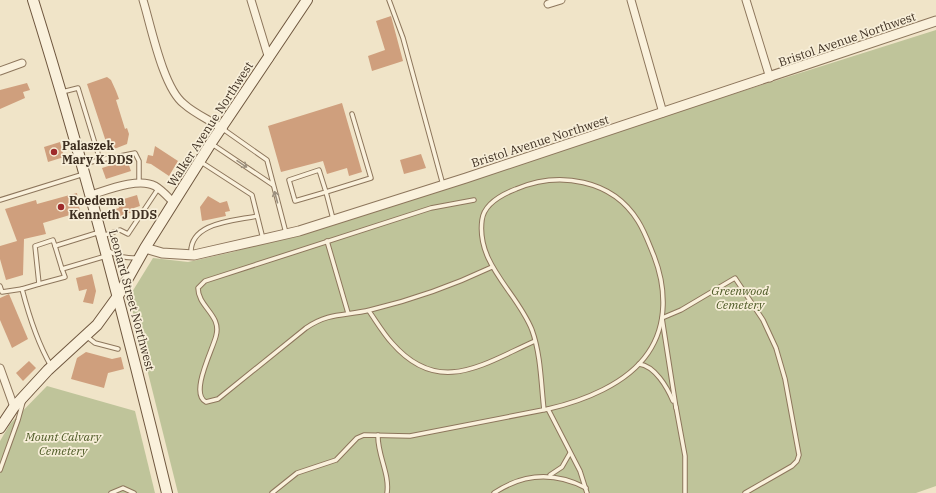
<svg xmlns="http://www.w3.org/2000/svg" width="936" height="493" font-family="'IBM Plex Serif',serif">
	<style>
		.cemetery { fill: #bfc49a }
		.building { fill: #cf9f7d }
		.lines { fill: none; stroke-linecap: round; stroke-linejoin: round }
		.service-casing { stroke: #8d765c; stroke-width: 5.5 }
		.minor-casing { stroke: #8d765c; stroke-width: 9 }
		.tertiary-casing { stroke: #8d765c; stroke-width: 11 }
		.secondary-casing { stroke: #6f573f; stroke-width: 12 }
		.service { stroke: #faf1dc; stroke-width: 3.5 }
		.minor { stroke: #faf1dc; stroke-width: 7 }
		.tertiary { stroke: #faf1dc; stroke-width: 9 }
		.secondary { stroke: #faf1dc; stroke-width: 10 }
		.oneway { stroke: #9c907e }
		.poi-dot { fill: #9e2a2b; stroke: #f7eed8; stroke-width: 1.5 }
		.labels { text-anchor: middle; dominant-baseline: central; stroke-width: 3.5; stroke-linejoin: round; paint-order: stroke }
		.street-label { font-size: 12px; fill: #3d2e20; stroke: #f7eed8 }
		.poi-label { font-size: 12px; font-weight: bold; fill: #3d2e20; stroke: #f7eed8; text-anchor: start }
		.park-label { font-size: 12px; font-style: italic; fill: #4d5a26; stroke: #f7eed8 }
	</style>
	<rect width="100%" height="100%" fill="#f0e4c8"/>
	<g class="cemetery">
		<path d="M936,30V486L916,493H178L129,297L153,258L188,262L233,252Z"/>
		<path d="M47,386L135,411L155,493H0V441L10,424Z"/>
	</g>
	<g class="building">
		<path d="M391,16L403,61L372,71L368,56L385,50L376,21Z"/>
		<path d="M107,77L111,80L116,91L119,99L116,100L125,129L127,128L129,134L127,144L109,151L87,84Z"/>
		<path d="M27,83L30,90L23,92L25,98L0,109V90Z"/>
		<path d="M342,103L362,172L349,176L347,168L327,174L323,161L281,172L268,126Z"/>
		<path d="M60,142L64,157L48,162L44,147Z"/>
		<path d="M155,146L178,161L169,176L151,164L146,163L148,155L153,156Z"/>
		<path d="M421,154L426,168L404,174L400,160Z"/>
		<path d="M127,160L131,171L106,179L102,168Z"/>
		<path d="M77,193L80,212L43,223L46,234L24,239L23,275L6,280L0,259V246L17,241L5,209L36,200L37,204Z"/>
		<path d="M137,195L140,206L134,208L135,211L113,219L111,210L119,208L117,201Z"/>
		<path d="M208,196L220,203L227,201L230,211L225,212L226,216L202,221L200,207Z"/>
		<path d="M92,274L96,291L93,304L83,302L87,289L79,291L76,278Z"/>
		<path d="M9,294L28,339L12,348L0,320V298Z"/>
		<path d="M86,352L112,359L121,357L124,369L108,373L104,388L71,379L77,358Z"/>
		<path d="M29,361L36,368L23,381L16,373Z"/>
	</g>
	<g class="lines">
		<defs>
			<g id="service">
				<path d="M389,0L403,38L443,185"/>
				<path d="M62,92L78,88L100,160L82,164"/>
				<path d="M223,129L267,160L286,233"/>
				<path d="M212,144L273,185"/>
				<path d="M100,160L135,153L139,161V183"/>
				<path d="M201,162L252,195L263,239"/>
				<path d="M319,170L326,192L295,201L289,180Z"/>
				<path d="M0,200L84,174"/>
				<path d="M474,200L431,208L205,281L198,288C198,307 222,315 216,336C213,349 189,394 206,402L218,399L306,328C329,312 346,316 370,310C412,300 454,285 492,267"/>
				<path d="M333,219L326,192L371,178L352,114"/>
				<path d="M102,236L120,230L128,234L158,189"/>
				<path d="M327,241L348,313"/>
				<path d="M55,246L62,269"/>
				<path d="M107,250C118,257 125,258 137,258"/>
				<path d="M191,254C189,222 234,221 257,216"/>
				<path d="M39,284L65,277L62,269L106,256"/>
				<path d="M0,286L2,292L22,289"/>
				<path d="M369,311C376,321 383,333 392,343C439,397 483,364 535,341"/>
				<path d="M86,336L95,343L118,349"/>
				<path d="M639,364C655,366 667,387 673,401"/>
				<path d="M51,366C37,342 29,316 22,289L39,284L35,246L53,240L55,246L100,232"/>
				<path d="M676,407L685,456V493"/>
				<path d="M676,408L662,318L681,310L735,278L763,320L776,348L785,379L799,455L797,461L792,466L745,493"/>
				<path d="M548,409L580,471L587,493"/>
				<path d="M378,435C377,454 390,474 387,493"/>
				<path d="M0,470L18,420L23,402"/>
				<path d="M550,475L562,467L570,453"/>
				<path d="M111,493L123,488L134,493"/>
				<path d="M272,493L297,473L336,460L357,438L364,435L410,436L548,409C583,401 627,384 648,353C668,324 666,287 654,256C649,244 645,232 638,221C612,179 559,171 516,189C503,194 484,204 482,220C476,264 517,292 532,330C541,355 541,384 544,410"/>
				<path d="M494,493C524,473 555,472 586,488"/>
			</g>
			<g id="minor">
				<path d="M143,0C151,26 163,88 184,104C195,114 210,120 223,129"/>
				<path d="M251,0L269,59"/>
				<path d="M631,0L663,113"/>
				<path d="M746,0L770,78"/>
				<path d="M548,4L561,0"/>
				<path d="M0,71L22,63"/>
				<path d="M91,195C107,190 139,177 155,186C162,190 168,197 174,203"/>
				<path d="M0,368L14,407"/>
			</g>
			<path id="tertiary" d="M145,248L162,253L194,255L299,231L466,178L936,21"/>
			<g id="secondary">
				<path d="M33,0C84,163 127,327 167,493"/>
				<path d="M0,428L14,407L48,370L97,325L118,296L145,248L211,143L307,0"/>
			</g>
		</defs>
		<use href="#service" class="service-casing"/>
		<use href="#minor" class="minor-casing"/>
		<use href="#tertiary" class="tertiary-casing"/>
		<use href="#secondary" class="secondary-casing"/>
		<use href="#service" class="service"/>
		<use href="#minor" class="minor"/>
		<use href="#tertiary" class="tertiary"/>
		<use href="#secondary" class="secondary"/>
	</g>
	<defs><path id="oneway-shaft" d="M-6 0H5M1.5-3L5.5 0L1.5 3" fill="none" stroke-width="1.6" stroke-linecap="round" stroke-linejoin="round"/></defs>
	<g class="oneway">
		<use href="#oneway-shaft" transform="translate(242 164) rotate(34)"/>
		<use href="#oneway-shaft" transform="translate(276 197) rotate(-105)"/>
	</g>
	<g class="poi-dot">
		<circle cx="54" cy="152" r="4"/>
		<circle cx="61" cy="207" r="4"/>
	</g>
	<g class="labels">
		<g class="street-label">
			<text transform="translate(847 39) rotate(-19)">Bristol Avenue Northwest</text>
			<text transform="translate(210 124) rotate(-57)">Walker Avenue Northwest</text>
			<text transform="translate(540 141) rotate(-18)">Bristol Avenue Northwest</text>
			<text transform="translate(132 300) rotate(75)">Leonard Street Northwest</text>
		</g>
		<g class="poi-label">
			<text x="62" y="145">Palaszek<tspan x="62" dy="14">Mary K DDS</tspan></text>
			<text x="69" y="200">Roedema<tspan x="69" dy="14">Kenneth J DDS</tspan></text>
		</g>
		<g class="park-label">
			<text x="740" y="290">Greenwood<tspan x="740" dy="14">Cemetery</tspan></text>
			<text x="63" y="436">Mount Calvary<tspan x="63" dy="14">Cemetery</tspan></text>
		</g>
	</g>
</svg>
